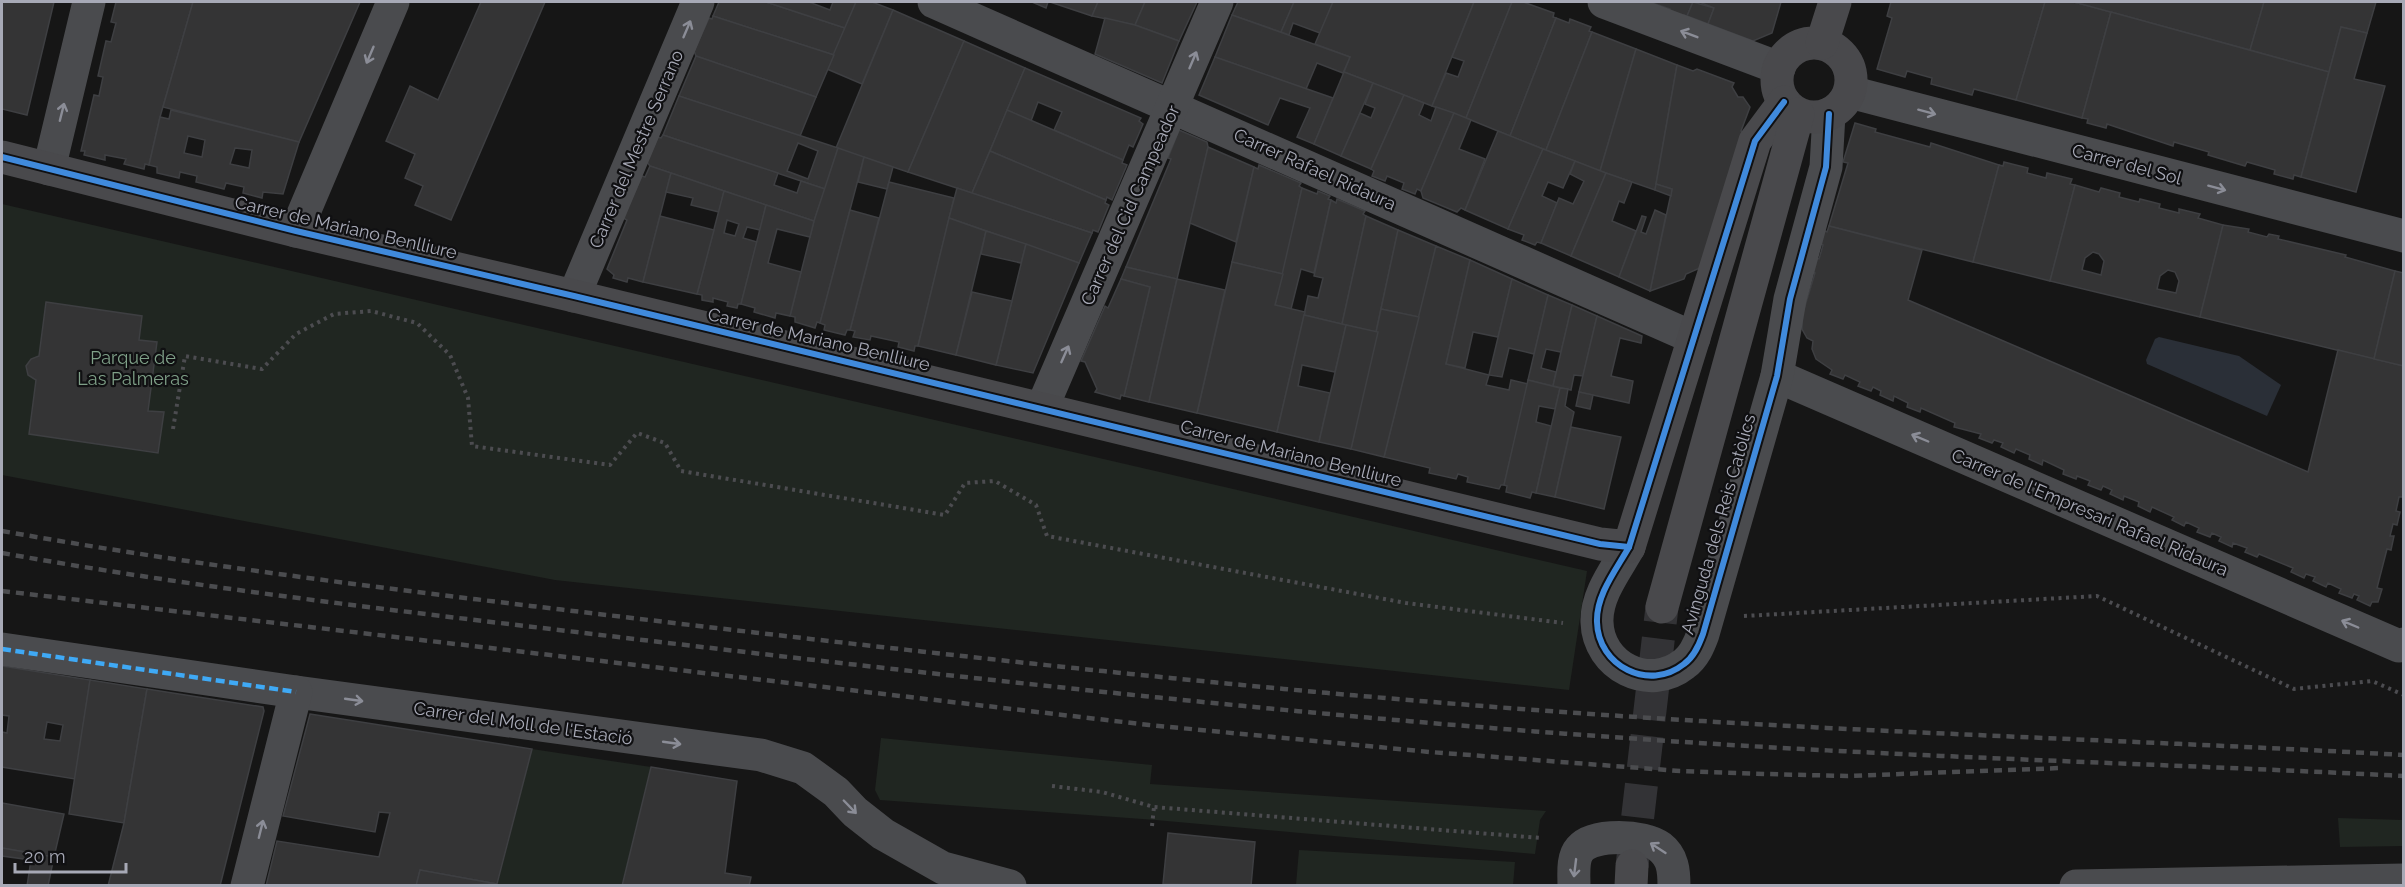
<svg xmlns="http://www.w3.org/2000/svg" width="2405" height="887" font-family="Raleway,sans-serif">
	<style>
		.green { fill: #202621 }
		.water { fill: #2a2f37 }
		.building { fill: #343435; stroke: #3e3f42; stroke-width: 1.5; fill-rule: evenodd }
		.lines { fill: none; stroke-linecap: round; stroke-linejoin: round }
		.secondary-tunnel { stroke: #333336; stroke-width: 33; stroke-dasharray: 33 16; stroke-linecap: butt }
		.path { stroke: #4c4c50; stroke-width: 4; stroke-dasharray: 3 4.5; stroke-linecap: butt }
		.street { stroke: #4a4b4e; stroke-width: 33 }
		.secondary { stroke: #49494c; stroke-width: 33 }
		.rail { stroke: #4b4c4f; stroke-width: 4.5; stroke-dasharray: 8 6; stroke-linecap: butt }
		.quiet { stroke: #3fa9f5; stroke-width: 4.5; stroke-dasharray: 9 4.5; stroke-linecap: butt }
		.cycleway-casing { stroke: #101012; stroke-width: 10 }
		.cycleway { stroke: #408adc; stroke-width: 6 }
		.oneway { stroke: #8b8d97 }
		.labels { text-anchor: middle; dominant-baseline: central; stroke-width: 4.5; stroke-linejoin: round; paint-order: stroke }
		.street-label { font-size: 18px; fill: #a7a9b6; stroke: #101012 }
		.park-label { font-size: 18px; fill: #7fa088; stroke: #101012 }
	</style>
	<rect width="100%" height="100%" fill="#161616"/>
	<g class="green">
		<path d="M2,204L1587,571L1569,690L555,580L2,475Z"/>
		<path d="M881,738L1152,765L1150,784L1546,811L1540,820L1535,854L1156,820L880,800L875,790Z"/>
		<path d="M532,749L651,767L622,885L497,886Z"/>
		<path d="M2338,818L2403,820V846L2340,847Z"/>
		<path d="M1299,850L1515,862L1513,885H1296Z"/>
	</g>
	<path class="water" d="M2159,337L2239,356L2281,385L2267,416L2147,364L2146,360L2155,339Z"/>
	<g class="building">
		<path d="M2,2H54L27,115L2,109Z"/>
		<path d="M116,2H193L160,117L149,165L145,164L144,169L124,164L126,159L105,155V160L84,155L85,151H81L94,95L99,96L103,77L98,76L106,41L111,42L116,23L111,22Z"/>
		<path d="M193,2H360L299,142L163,107Z"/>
		<path d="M481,2H545L451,220L415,205L423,186L405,178L415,154L386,141L410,86L438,100Z"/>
		<path d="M719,2H766L845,28L834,55L713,16Z"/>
		<path d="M766,2H809L830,10L833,2H856L845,28Z"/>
		<path d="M856,2H872L893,10L862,84L827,69Z"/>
		<path d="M1032,2H1048L1046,8Z"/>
		<path d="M1050,2H1098L1092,16Z"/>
		<path d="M1098,2H1145L1135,25L1092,16Z"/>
		<path d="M1145,2H1197L1179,41L1135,25Z"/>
		<path d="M1238,2H1294L1281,32L1232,15Z"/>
		<path d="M1294,2H1333L1320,33L1293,23L1289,35L1281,32Z"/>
		<path d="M1333,2H1474L1432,106L1344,72L1350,57L1315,44Z"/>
		<path d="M1474,2H1512L1466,118L1432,106L1446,73L1458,77L1464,61L1452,57Z"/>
		<path d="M1512,2H1523L1554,13L1553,17L1556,18L1510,136L1466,118Z"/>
		<path d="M1650,2H1693L1687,16L1684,15L1683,18L1669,13L1670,9Z"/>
		<path d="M1693,2L1714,8L1708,24L1687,16Z"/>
		<path d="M1699,2H1781L1772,33L1753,41L1708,24L1714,8Z"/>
		<path d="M1891,2H2045L2016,100L1974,89L1972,95L1931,84L1932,78L1907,71L1905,77L1877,69L1892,18L1887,16Z"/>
		<path d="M2045,2H2074L2111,12L2082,118L2016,100Z"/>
		<path d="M2074,2H2264L2250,50Z"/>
		<path d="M2264,2H2376L2367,33L2341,27L2329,72L2250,50Z"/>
		<path d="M893,10L964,41L908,172L836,148Z"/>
		<path d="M2111,12L2329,72L2301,177L2294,175L2293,179L2274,174L2275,170L2247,162L2245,166L2208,155L2209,152L2174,142L2173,146L2107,124L2106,128L2087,123L2088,119L2082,118Z"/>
		<path d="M1232,15L1350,57L1343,73L1317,63L1306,89L1215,57Z"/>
		<path d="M713,16L834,55L816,97L696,56L694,51L709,18L712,19Z"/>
		<path d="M1105,18L1135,25L1179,41L1162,83L1095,54Z"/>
		<path d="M1556,18L1569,23L1570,19L1591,27L1589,31L1592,32L1546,150L1510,136Z"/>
		<path d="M2341,27L2367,33L2354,79L2385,86L2356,192L2301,177Z"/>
		<path d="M1592,32L1636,49L1600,171L1546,150Z"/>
		<path d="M964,41L1025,68L972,193L908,172Z"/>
		<path d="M1636,49L1677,65L1655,190L1600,171Z"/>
		<path d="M696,56L816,97L800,136L679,96Z"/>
		<path d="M1215,57L1333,98L1314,144L1297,137L1310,108L1280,98L1268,125L1199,95Z"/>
		<path d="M1677,65L1693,71L1697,69L1734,83L1732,87L1738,97H1743L1750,107L1741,131L1745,134L1700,268L1686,274L1684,279L1650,291L1672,189L1656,184Z"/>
		<path d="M1025,68L1141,118L1139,121L1143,124L1137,138L1133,147L1129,145L1123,160L1054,130L1062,112L1038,102L1031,121L1007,110Z"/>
		<path d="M1344,72L1373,83L1341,156L1314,144Z"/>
		<path d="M1373,83L1404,95L1371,169L1341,156L1360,113L1371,118L1375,108L1365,104Z"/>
		<path d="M1404,95L1424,103L1419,115L1431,121L1436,107L1454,113L1421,191L1417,189L1415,194L1402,189L1404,183L1387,176L1385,181L1372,176L1374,171L1371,169Z"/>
		<path d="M679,96L838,148L825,189L663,135ZM798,143L818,151L808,179L787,171Z"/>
		<path d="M171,110L299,142L283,194L263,192L262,198L243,193L244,187L226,183L224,189L196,182L197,176L180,172L179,178L157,173V167L149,165L160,117L169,119ZM188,136L205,140L202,157L184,153ZM235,148L252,150L249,168L230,164Z"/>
		<path d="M1007,110L1123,160L1122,163L1127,165L1112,200L1107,197L1106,200L990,151Z"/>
		<path d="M1454,113L1471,120L1459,149L1485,159L1465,210L1461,208L1457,212L1423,198L1421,191Z"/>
		<path d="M1855,123L1876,129L1875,132L1930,147L1931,143L1999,165L1973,262L1829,226L1848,163L1843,162Z"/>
		<path d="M1179,130L1207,142L1208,147L1177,279L1126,267L1171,159L1168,158Z"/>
		<path d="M1498,131L1543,149L1508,229L1465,210Z"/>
		<path d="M663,135L778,173L774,185L797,193L801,181L825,189L814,221L650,166L647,162L658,137L661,138Z"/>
		<path d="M1208,147L1254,167L1236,242L1190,223Z"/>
		<path d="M838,148L864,157L820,323L817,322L815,328L795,322V317L790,316L814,221Z"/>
		<path d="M1543,149L1575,161L1563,188L1548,182L1542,196L1557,203L1541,243L1537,242L1535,245L1522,240L1524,235L1508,229Z"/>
		<path d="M990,151L1106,200L1105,203L1109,205L1098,232L1093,230L1092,233L972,193Z"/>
		<path d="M864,157L893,167L887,189L858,182Z"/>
		<path d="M1575,161L1606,173L1571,256L1541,243L1559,198L1573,204L1584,181L1570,174Z"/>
		<path d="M2004,162L2028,168L2027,173L2046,178L2047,173L2072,179L2070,184L2075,185L2050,281L1973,262L1999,165L2003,166Z"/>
		<path d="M1259,165L1301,183L1299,186L1302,188L1283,274L1232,262L1254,167L1258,169Z"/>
		<path d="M650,166L671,173L643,282L628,278L627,282L613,278L614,275L607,269L627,220L623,218L642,176L645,177Z"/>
		<path d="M671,173L724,191L719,212L691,205L693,198L666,192Z"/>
		<path d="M1606,173L1632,182L1624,203L1619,201L1612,221L1636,231L1619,277L1571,256Z"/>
		<path d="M889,182L954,198L918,346H915L914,351L898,347L899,342L871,336L870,340L853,337L855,331L850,330Z"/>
		<path d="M1656,184L1672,189L1671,196L1655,190Z"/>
		<path d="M2075,185L2099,192L2101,188L2120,193L2119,197L2139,202L2140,199L2160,204L2159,208L2179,213V209L2200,214L2198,218L2223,225L2200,317L2050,281ZM2093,252L2099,254L2104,261L2101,275L2082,270L2085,258ZM2168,270L2175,272L2179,281L2176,293L2157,289L2160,276Z"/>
		<path d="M957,188L1092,233L1079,263L949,218Z"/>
		<path d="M1302,188L1317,194L1318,191L1330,196L1328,199L1331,200L1314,273L1301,269L1291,309L1275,305Z"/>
		<path d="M724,191L766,205L760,230L747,227L743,238L757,242L741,304H738L737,308L727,306L728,302L713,298V302L702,300V295L697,294ZM727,220L739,224L735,236L724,233Z"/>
		<path d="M1337,199L1365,211L1363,214L1366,216L1342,324L1304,315L1308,296L1318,298L1323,278L1314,276L1331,200L1336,203Z"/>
		<path d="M766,205L814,221L810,237L777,229L768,263L801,272L790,316L776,313L775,318L754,312L755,308L741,304Z"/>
		<path d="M850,210L879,218L850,330H847L845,335L824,330L825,325L820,323Z"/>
		<path d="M1655,210L1666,215L1650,291L1619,277L1642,216L1646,217L1641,232L1646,234Z"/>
		<path d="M660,216L714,230L697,294L643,282Z"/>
		<path d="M1366,216L1398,230L1376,332L1342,324Z"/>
		<path d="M949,218L986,231L956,355L918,346Z"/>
		<path d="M2223,225L2249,229L2248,232L2267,237L2269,234L2279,236L2278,239L2346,255L2345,257L2395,271L2374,359L2200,317Z"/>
		<path d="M1829,226L1922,250L1908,300L2308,472L2338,350L2404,366V497H2399L2396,511L2400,512L2397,525L2393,524L2390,536H2394L2391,550L2387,549L2377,588L2382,589L2378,602H2372L2370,606L2357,600L2359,596L2354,594L2352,598L2339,593L2341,589L2328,583L2326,587L2313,581L2315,577L2306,574L2304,578L2291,572L2293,568L2259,554L2257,557L2245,552L2247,548L2233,543L2232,547L2219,541L2221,537L2212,533L2210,537L2197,532L2199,528L2186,522L2184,526L2172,520L2174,517L2152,507L2150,512L2138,506L2139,502L2124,496L2123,500L2110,494L2112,490L2103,486L2101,490L2088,485L2090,481L2077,476L2076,479L2063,474L2064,470L2043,460L2042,465L2029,459L2030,455L2016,449L2014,453L2001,447L2003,443L1994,440L1992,443L1979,438L1981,434L1954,427L1955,423L1921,408L1920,412L1907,407L1908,403L1894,396L1893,401L1880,395L1881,391L1873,387L1871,391L1858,386L1860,382L1845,375L1843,379L1830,374L1832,370L1816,359L1812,349L1813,341L1807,338L1802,329V316L1815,273L1811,271L1814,258L1819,259L1823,245L1819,243L1823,230L1827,232Z"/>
		<path d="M1398,230L1436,246L1419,317L1381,309Z"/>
		<path d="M986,231L1026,244L1021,263L981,254Z"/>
		<path d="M1026,244L1079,263L1033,373L996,365Z"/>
		<path d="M1436,246L1470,260L1446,364L1489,375L1486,385L1509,390L1511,380L1528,384L1504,485H1501L1499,489L1467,482L1468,477L1458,474L1456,479L1429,473L1430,468L1384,457Z"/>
		<path d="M1470,260L1512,279L1498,337L1473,332L1465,368L1446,364Z"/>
		<path d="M1232,262L1283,274L1275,305L1305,312L1277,432L1197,413Z"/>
		<path d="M1126,267L1177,279L1149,402L1124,396L1150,287L1121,279Z"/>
		<path d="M2395,271L2404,273V366L2374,359Z"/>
		<path d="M1121,279L1150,287L1124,396L1121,395L1120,399L1095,392L1097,389L1085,362L1081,361L1105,306L1108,308Z"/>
		<path d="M1177,279L1225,290L1197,413L1149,402Z"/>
		<path d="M1512,279L1548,295L1534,354L1509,348L1502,377L1489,375Z"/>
		<path d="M972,292L1012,301L996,365L956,355Z"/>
		<path d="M1548,295L1572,305L1561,352L1546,349L1541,368L1556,372L1553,386L1528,380Z"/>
		<path d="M46,302L142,316L139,340L157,342L148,411L164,412L158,453L29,434L36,380L28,375L26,366L31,359L39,356Z"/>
		<path d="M1572,305L1597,316L1583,376L1574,375L1571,390L1553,386Z"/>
		<path d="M1381,309L1419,317L1384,457L1351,449Z"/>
		<path d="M1304,315L1346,325L1335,372L1302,365L1298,386L1330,393L1319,442L1277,432Z"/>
		<path d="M1597,316L1642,336L1641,343L1620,338L1611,376L1633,381L1629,403L1579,392Z"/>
		<path d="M1346,325L1378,332L1351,449L1319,442Z"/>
		<path d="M1528,380L1560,388L1555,409L1539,406L1536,422L1551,426L1536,493L1532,492L1530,498L1506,492L1507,486L1504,485Z"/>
		<path d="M1560,388L1568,389L1565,406L1574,412L1555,497L1536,493Z"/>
		<path d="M1579,392L1593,395L1590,409L1576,406Z"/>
		<path d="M1571,427L1621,437L1604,509L1555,497Z"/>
		<path d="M2,666L90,680L75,779L2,767V732L7,733L9,716L2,715ZM47,722L63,725L60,741L44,739Z"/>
		<path d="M90,680L147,689L124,823L69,814Z"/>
		<path d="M147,689L263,707L264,711L220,886H108L124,823Z"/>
		<path d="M310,714L532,749L497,884L420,870L416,886H266L277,841L379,857L390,813L379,812L375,832L283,816Z"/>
		<path d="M651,767L737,781L725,873L751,877L749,886H622Z"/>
		<path d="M2,803L64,814L54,857L2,848Z"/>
		<path d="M1168,833L1255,842L1251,886L1163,884Z"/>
		<path d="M2,848L54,857L48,886H27L31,860L2,856Z"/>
		<path d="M420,870L497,884L416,886Z"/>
	</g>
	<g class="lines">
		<path class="secondary-tunnel" d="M1632,866L1662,607"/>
		<g class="path">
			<path d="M173,429L185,356L262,369L296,334L334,314L371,311L417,323L450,355L468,398L472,446L610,465L637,433L665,443L681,471L945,515L965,483L995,481L1036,505L1047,536L1406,603L1563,623"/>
			<path d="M1744,616L2097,596L2294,689L2372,681L2404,695"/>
			<path d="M1052,786L1102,792L1154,807L1541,838"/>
			<path d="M1152,826L1154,807"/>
		</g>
		<g class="street">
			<path d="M934,2L1694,338"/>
			<path d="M1604,2L1779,68"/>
			<path d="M1850,92L2404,236"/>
			<path d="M49,169L89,2"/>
			<path d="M296,231L393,2"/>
			<path d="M574,296L698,2"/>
			<path d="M1777,376L2399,646L2404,644"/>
			<path d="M1042,408L1217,2"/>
			<path d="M1629,547C1616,570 1596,595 1597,622C1598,666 1649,692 1684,664C1694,657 1699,645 1703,634L1777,376L1790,299L1826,167L1829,114"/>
			<path d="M2,649L296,692L761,755L803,768L836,792L855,812L883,834L943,868L1010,886"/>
			<path d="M247,886L296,692"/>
			<path d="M1574,886C1574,874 1572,858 1580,849C1593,833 1645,835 1660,847C1673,857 1674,871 1674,886"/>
			<path d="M2076,886L2404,880"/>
		</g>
		<g class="secondary">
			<circle cx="1814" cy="80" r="37"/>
			<path d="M1822,43L1835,2"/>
			<path d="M2,157L296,231L574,296L1600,544L1629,547L1755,141L1784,102"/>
			<path d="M1662,607L1798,114"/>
			<path d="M1631,886L1632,866"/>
		</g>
		<g class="rail">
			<path d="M2,531C232,572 466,598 699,626C1016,663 1333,698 1652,718C1902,734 2153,741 2404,755"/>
			<path d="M2,553C208,590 418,613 626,638C964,678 1301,716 1640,739C1894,757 2149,763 2404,776"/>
			<path d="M2,591L1149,725L1430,752L1680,771L1766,774L1847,776L2061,768"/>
		</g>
		<path class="quiet" d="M2,649L296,692"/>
		<defs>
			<g id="cycleway">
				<path d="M1784,102L1755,141L1629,547C1616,570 1596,595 1597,622C1598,666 1649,692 1684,664C1694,657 1699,645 1703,634L1777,376L1790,299L1826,167L1829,114"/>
				<path d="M2,157L296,231L574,296L1600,544L1629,547"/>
			</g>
		</defs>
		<use href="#cycleway" class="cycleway-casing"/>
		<use href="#cycleway" class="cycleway"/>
	</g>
	<defs><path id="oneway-shaft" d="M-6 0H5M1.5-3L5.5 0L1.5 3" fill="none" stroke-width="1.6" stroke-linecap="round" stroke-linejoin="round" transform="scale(1.5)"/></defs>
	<g class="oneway">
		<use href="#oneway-shaft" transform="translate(687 29) rotate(-67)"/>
		<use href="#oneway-shaft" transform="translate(1689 34) rotate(-159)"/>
		<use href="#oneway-shaft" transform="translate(370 55) rotate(113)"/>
		<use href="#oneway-shaft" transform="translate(1193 60) rotate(-67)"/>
		<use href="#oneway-shaft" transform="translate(62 112) rotate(-76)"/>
		<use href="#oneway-shaft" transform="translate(1927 112) rotate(15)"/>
		<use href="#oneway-shaft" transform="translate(2217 188) rotate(15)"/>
		<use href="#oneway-shaft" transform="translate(1065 354) rotate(-66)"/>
		<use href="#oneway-shaft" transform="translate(1920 438) rotate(-157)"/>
		<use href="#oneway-shaft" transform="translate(2350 624) rotate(-157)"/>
		<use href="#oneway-shaft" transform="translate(354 700) rotate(8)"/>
		<use href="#oneway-shaft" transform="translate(672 743) rotate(8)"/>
		<use href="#oneway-shaft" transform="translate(850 807) rotate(46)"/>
		<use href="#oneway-shaft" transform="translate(261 829) rotate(-76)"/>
		<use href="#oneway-shaft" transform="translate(1658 848) rotate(-147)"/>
		<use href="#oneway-shaft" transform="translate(1575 868) rotate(97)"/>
	</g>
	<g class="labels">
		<g class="street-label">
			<text transform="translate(636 149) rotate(-67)">Carrer del Mestre Serrano</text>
			<text transform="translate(2127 164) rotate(15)">Carrer del Sol</text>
			<text transform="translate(1315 169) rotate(24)">Carrer Rafael Ridaura</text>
			<text transform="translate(1130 205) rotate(-66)">Carrer del Cid Campeador</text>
			<text transform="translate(346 227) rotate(13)">Carrer de Mariano Benlliure</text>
			<text transform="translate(819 339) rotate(13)">Carrer de Mariano Benlliure</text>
			<text transform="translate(1291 453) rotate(14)">Carrer de Mariano Benlliure</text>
			<text transform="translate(2090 512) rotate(23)">Carrer de l'Empresari Rafael Ridaura</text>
			<text transform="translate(1718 524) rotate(-74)">Avinguda dels Reis Catòlics</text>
			<text transform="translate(523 723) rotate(8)">Carrer del Moll de l'Estació</text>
		</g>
		<g class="park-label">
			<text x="133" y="357">Parque de<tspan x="133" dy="21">Las Palmeras</tspan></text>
		</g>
	</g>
	<rect width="2405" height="887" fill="none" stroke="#a7a9b6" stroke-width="6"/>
	<path d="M15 863v9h111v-9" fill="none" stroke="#a7a9b6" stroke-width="3"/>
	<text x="24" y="863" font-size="18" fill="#a7a9b6" stroke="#101012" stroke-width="4.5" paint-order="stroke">20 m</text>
</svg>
